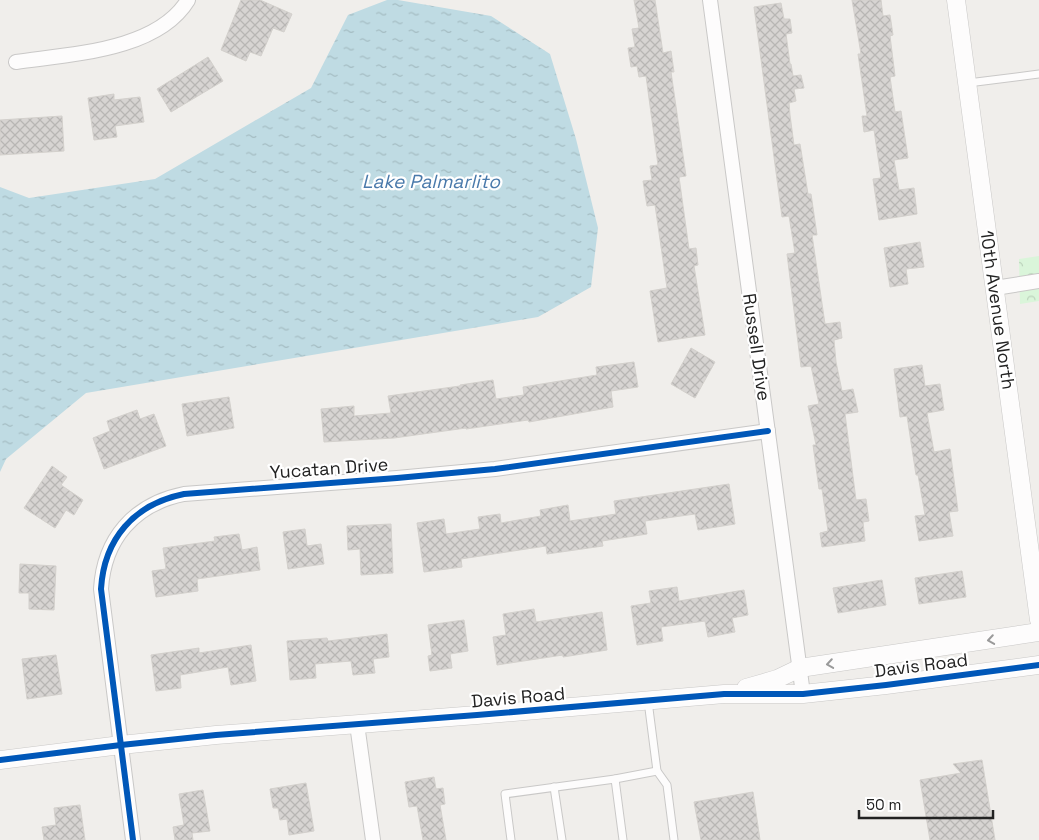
<svg xmlns="http://www.w3.org/2000/svg" width="1039" height="840" font-family="'Space Grotesk',sans-serif">
	<style>
		.park { fill: url(#park-crowns) }
		.water { fill: url(#water-ripples) }
		.building { fill: url(#building-cross-hatch); stroke: #d3d0cc }
		.lines { fill: none; stroke-linecap: round; stroke-linejoin: round }
		.service-casing { stroke: #c9c8c7; stroke-width: 9 }
		.minor-casing { stroke: #c9c8c7; stroke-width: 16 }
		.tertiary-casing { stroke: #c9c8c7; stroke-width: 19 }
		.service { stroke: #fdfcfc; stroke-width: 7 }
		.minor { stroke: #fdfcfc; stroke-width: 14 }
		.tertiary { stroke: #fdfcfc; stroke-width: 18 }
		.cycleway-casing { stroke: #fff; stroke-width: 9 }
		.cycleway { stroke: #0057b8; stroke-width: 6 }
		.oneway { stroke: #9a9a9a }
		.labels { text-anchor: middle; dominant-baseline: central; stroke-width: 4.5; stroke-linejoin: round; paint-order: stroke }
		.street-label { font-size: 18px; fill: #222; stroke: #fff }
		.water-label { font-size: 19px; font-style: italic; fill: #4a7aab; stroke: #fff }
	</style>
	<defs>
		<pattern id="park-crowns" width="20" height="18" patternUnits="userSpaceOnUse" patternTransform="scale(1.25)"><rect width="20" height="18" fill="#daf5da"/><path d="M2 6a3 3 0 1 1 6 0M12 15a3 3 0 1 1 6 0" fill="none" stroke="#bbd2bb"/></pattern>
		<pattern id="water-ripples" width="26" height="14" patternUnits="userSpaceOnUse" patternTransform="scale(1.25)"><rect width="26" height="14" fill="#bfdbe3"/><path d="M2 4q2-2 4 0t4 0M15 11q2-2 4 0t4 0" fill="none" stroke="#a4bcc2"/></pattern>
		<pattern id="building-cross-hatch" width="8" height="8" patternUnits="userSpaceOnUse" patternTransform="scale(1.25)"><rect width="8" height="8" fill="#d7d4d2"/><path d="M0 0l8 8M0 8l8-8" fill="none" stroke="#b8b6b4"/></pattern>
	</defs>
	<rect width="100%" height="100%" fill="#f0eeeb"/>
	<path class="park" d="M1039,256V301L1020,304L1019,259Z"/>
	<path class="water" d="M387,0H398L491,16L550,54L576,139L598,228L591,287L538,317L86,393L6,459L0,472V187L29,198L155,179L311,88L348,15Z"/>
	<g class="building">
		<path d="M241,0H260L292,14L284,32L273,28L261,56L250,52L246,61L221,50Z"/>
		<path d="M634,0H655L663,53L671,51L674,72H671L686,176L679,177L689,249L696,248L698,265L694,266L705,335L658,342L650,291L667,288L655,205L647,206L643,181L652,180L650,166L658,165L646,76L639,77L637,66L631,67L628,48L635,47L632,29L639,28Z"/>
		<path d="M852,0H881L883,16L890,15L893,35L890,36L895,76L890,77L895,112L901,111L908,158L894,160L899,190L914,188L917,214L879,220L873,179L881,178L874,130L864,132L862,116H867L858,54H861Z"/>
		<path d="M781,3L784,19H790L792,33L786,34L790,64H791L793,76L801,75L804,88L794,89L796,101L789,103L790,115L794,145L800,144L808,194H811L817,235H812L825,324L840,322L842,338L834,340L836,362L842,391L853,389L858,412L845,414L856,500L866,499L869,521L863,522L865,541L822,547L820,533L828,531L822,489H819L813,445H816L808,406L819,404L811,366L801,367L787,254L795,253L789,216L782,217L754,7Z"/>
		<path d="M208,57L223,81L171,112L157,89Z"/>
		<path d="M114,94V100L140,97L144,122L115,126L117,137L94,140L88,98Z"/>
		<path d="M62,116L64,151L0,155V120Z"/>
		<path d="M920,242L924,267L906,269L908,284L890,287L884,248Z"/>
		<path d="M691,348L715,362L695,398L671,384Z"/>
		<path d="M634,362L638,387L611,391L613,407L529,422L528,420L466,429V428L394,438L324,442L321,409L354,406V416L391,413L388,396L460,386V385L493,380L496,399L524,395L523,387L597,375L596,367Z"/>
		<path d="M922,365L925,386L940,384L944,410L927,413L934,452L950,449L958,511L949,512L953,536L919,541L915,516L925,515L918,475H916L907,416L900,417L894,369Z"/>
		<path d="M229,397L234,428L187,436L182,404Z"/>
		<path d="M137,410L140,419L154,414L166,446L104,469L93,438L110,431L107,421Z"/>
		<path d="M52,466L67,477L61,485L83,500L74,515L66,510L55,528L24,508Z"/>
		<path d="M729,484L735,524L698,530L695,514L645,521L647,534L602,541L603,546L547,554L546,546L461,559L462,567L424,572L417,523L444,519L446,534L480,529L478,517L500,514L501,523L541,516L540,510L568,505L570,521L616,514L614,501Z"/>
		<path d="M391,524L393,573L361,575L360,549L348,550L347,526Z"/>
		<path d="M305,529L307,546L321,544L324,564L288,569L283,532Z"/>
		<path d="M239,534L242,550L257,547L260,570L197,579L198,591L156,597L152,571L166,569L163,548L215,541L214,537Z"/>
		<path d="M20,564L56,566L54,610L29,609V593H19Z"/>
		<path d="M962,571L966,597L919,604L915,578Z"/>
		<path d="M882,580L886,605L838,613L833,588Z"/>
		<path d="M677,587L679,601L744,590L748,615L732,618L735,632L708,637L705,621L661,627L663,641L637,645L631,606L651,603L649,591Z"/>
		<path d="M534,609L536,622L602,612L607,650L563,657V655L497,665L493,637L506,635L503,614Z"/>
		<path d="M464,620L468,651L450,654L452,668L430,671L428,656L432,655L428,625Z"/>
		<path d="M387,634L389,657L373,659L375,673L353,675L351,661L315,664L316,678L290,680L287,641L327,638L328,641Z"/>
		<path d="M251,645L256,681L231,685L228,667L180,675L181,688L156,691L151,655L199,648V653Z"/>
		<path d="M56,655L62,694L27,699L22,659Z"/>
		<path d="M982,760L995,840H930L920,780L961,773L953,764Z"/>
		<path d="M434,777L436,789L443,788L445,804L440,805L446,840H423L417,806L409,807L405,782Z"/>
		<path d="M306,783L314,831L289,835L287,819L280,820L278,808H273L270,789Z"/>
		<path d="M203,790L210,831L192,833L193,840H175L173,827L184,825L179,794Z"/>
		<path d="M753,792L760,840H701L694,802Z"/>
		<path d="M80,805L85,840H44L42,827L56,825L54,808Z"/>
	</g>
	<g class="lines">
		<defs>
			<g id="service">
				<path d="M968,83L1039,74"/>
				<path d="M648,701L657,771L667,785L674,840"/>
				<path d="M615,779L623,840"/>
				<path d="M554,787L562,840"/>
				<path d="M511,840L505,794L615,779L657,771"/>
			</g>
			<g id="minor">
				<path d="M710,0L803,694"/>
				<path d="M16,62C70,54 157,51 188,0"/>
				<path d="M995,288L1039,281"/>
				<path d="M357,724L373,840"/>
				<path d="M133,840L101,589C104,539 134,504 184,494L397,478L495,469L768,431"/>
			</g>
			<g id="tertiary">
				<path d="M956,0L1039,620"/>
				<path d="M746,688L777,679L800,668L1039,632"/>
				<path d="M0,760L121,745L216,735L477,715L724,694H803L886,685L1039,665"/>
			</g>
		</defs>
		<use href="#service" class="service-casing"/>
		<use href="#minor" class="minor-casing"/>
		<use href="#tertiary" class="tertiary-casing"/>
		<use href="#service" class="service"/>
		<use href="#minor" class="minor"/>
		<use href="#tertiary" class="tertiary"/>
		<defs>
			<g id="cycleway">
				<path d="M0,760L121,745L216,735L477,715L724,694H803L886,685L1039,665"/>
				<path d="M133,840L101,589C104,539 134,504 184,494L397,478L495,469L768,431"/>
			</g>
		</defs>
		<use href="#cycleway" class="cycleway-casing"/>
		<use href="#cycleway" class="cycleway"/>
	</g>
	<defs><path id="oneway-chevron" d="M-2-3.5L2.5 0L-2 3.5" fill="none" stroke-width="1.6" stroke-linecap="round" stroke-linejoin="round" transform="scale(1.25)"/></defs>
	<g class="oneway">
		<use href="#oneway-chevron" transform="translate(991 640) rotate(171)"/>
		<use href="#oneway-chevron" transform="translate(830 664) rotate(171)"/>
	</g>
	<g class="labels">
		<g class="street-label">
			<text transform="translate(998 310) rotate(82)">10th Avenue North</text>
			<text transform="translate(757 347) rotate(82)">Russell Drive</text>
			<text transform="translate(329 468) rotate(-4)">Yucatan Drive</text>
			<text transform="translate(921 665) rotate(-7)">Davis Road</text>
			<text transform="translate(518 697) rotate(-5)">Davis Road</text>
		</g>
		<g class="water-label">
			<text x="431" y="181">Lake Palmarlito</text>
		</g>
	</g>
	<path d="M859 810v8h134v-8" fill="none" stroke="#222222" stroke-width="2.5"/>
	<text x="866" y="810" font-size="15" fill="#222222" stroke="#ffffff" stroke-width="4" paint-order="stroke">50 m</text>
</svg>
